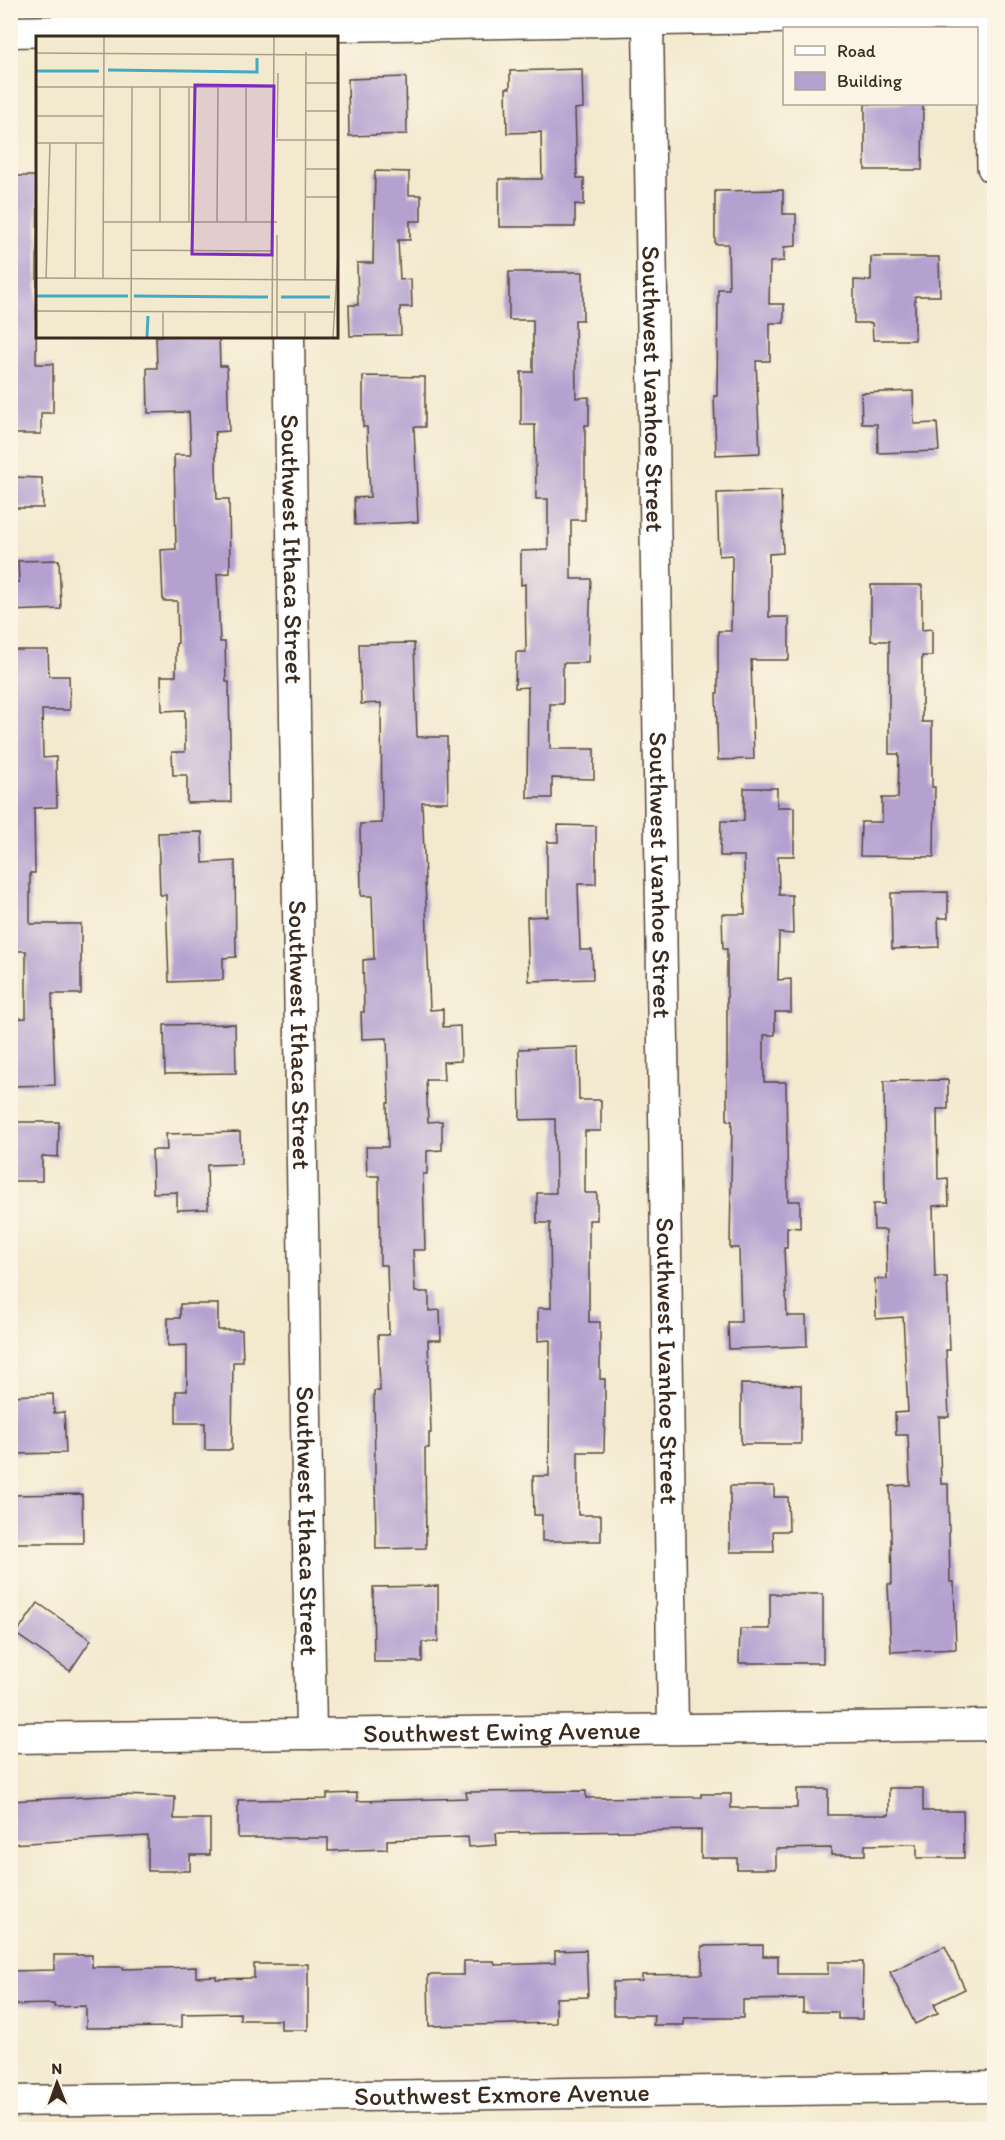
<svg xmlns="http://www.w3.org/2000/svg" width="1005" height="2140" font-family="Itim,sans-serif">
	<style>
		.building { fill: #b4a1d0 }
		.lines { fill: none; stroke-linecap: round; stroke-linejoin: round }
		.street-casing { stroke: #574739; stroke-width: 33 }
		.secondary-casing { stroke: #574739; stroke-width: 36 }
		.street { stroke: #fff; stroke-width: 30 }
		.secondary { stroke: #fff; stroke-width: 33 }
		.labels { text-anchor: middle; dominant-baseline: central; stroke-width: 4.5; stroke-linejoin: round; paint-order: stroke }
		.street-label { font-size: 26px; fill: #3b2a1e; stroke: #fcf5e5 }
		.inset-river { fill: none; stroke: #44aac3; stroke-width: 3 }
		.inset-road { fill: none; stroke: #a99d88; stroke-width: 1.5 }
		.view { fill: #7b2cbf; fill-opacity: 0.15; stroke: #7b2cbf; stroke-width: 3 }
		.inset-edge { fill: none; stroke: #3b2a1e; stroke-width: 3 }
	</style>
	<rect width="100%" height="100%" fill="#fcf5e5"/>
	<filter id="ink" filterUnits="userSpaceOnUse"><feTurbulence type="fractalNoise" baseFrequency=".0167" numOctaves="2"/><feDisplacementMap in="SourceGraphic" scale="12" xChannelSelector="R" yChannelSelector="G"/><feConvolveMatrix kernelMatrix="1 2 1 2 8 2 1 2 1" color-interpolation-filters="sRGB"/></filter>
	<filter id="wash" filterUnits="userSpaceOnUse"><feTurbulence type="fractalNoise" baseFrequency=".008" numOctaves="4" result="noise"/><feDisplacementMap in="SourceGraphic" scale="24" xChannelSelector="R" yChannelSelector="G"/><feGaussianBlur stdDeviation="1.35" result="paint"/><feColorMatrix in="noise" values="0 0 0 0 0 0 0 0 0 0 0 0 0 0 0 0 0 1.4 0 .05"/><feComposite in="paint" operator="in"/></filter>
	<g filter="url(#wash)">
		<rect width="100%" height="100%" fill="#f3e9cf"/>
		<g id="blocks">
			<g class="building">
				<path d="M582,69L583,108L575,109L577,178H584V205L575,204V227H499V179H542L541,132L507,133L506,88H510V71Z"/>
				<path d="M406,77L407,134L349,136L348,79Z"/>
				<path d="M865,104H923L922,170H865Z"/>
				<path d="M375,171L409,172V195H421V221H410V240H398L400,280L411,279L412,307H400L401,335L350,336L349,305H358L357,263H373Z"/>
				<path d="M10,176H38L36,364H53V413H41V434H10Z"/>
				<path d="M783,190V214H796V246L784,247V261L770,262L769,304H784V323H770V361H756L760,453L716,455L714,396H717L718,289H729L728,244H715V191Z"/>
				<path d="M871,257H939L940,296H915V340H873L872,323H854V280L871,281Z"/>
				<path d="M509,272H583V320H575L576,398L589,397V425H585V520H571V579H591L588,663H563V704H550V749H594V779L552,778V798H527L528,687L515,688L516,652H526L525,584L521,585V551L548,550V499H536L535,425H521V372H533V320H509Z"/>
				<path d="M156,336H219L220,366H227L229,431L215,432L217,499H229L230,573L217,574L220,642H225L226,682H229L231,802L187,803V775H173L172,752H185V710L162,711L161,676H176V644L178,643L177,601H163L161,550L176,549L174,455H191L189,412L148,413L147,368H157Z"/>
				<path d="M363,376L425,377V427H414L418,522L355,525L354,498L370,497L367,427H363Z"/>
				<path d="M913,391L914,424L937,423L939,451L878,453L877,424H862L861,393Z"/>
				<path d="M10,477L42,478L43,508H10Z"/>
				<path d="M781,491L783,553L769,554V617H789V660H751L754,759L718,760L716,693H718V631H731L732,555L719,556L717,493Z"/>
				<path d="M59,560L61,609L10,611V583L19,582L18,561Z"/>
				<path d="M871,585H922V630L932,629V656H922V722H932V787H935L934,857L860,856L861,822H882V798H898L899,754H889V641H871Z"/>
				<path d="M414,643L417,737H447L448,802H422L430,1010L443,1009V1027L460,1026L461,1061L443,1062L444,1080H426L428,1122L442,1121V1150L427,1151V1174H423L425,1250H413L415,1292H429V1311L440,1310L441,1340H428L431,1433H429V1448H425L426,1548L376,1549L374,1391H380L378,1335H389L387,1265H380L379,1176H367L366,1147H388L387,1103H389L387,1038L362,1039L361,1012H364L363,960L374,959L372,896H361L360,824L382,823L381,703L361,704L359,644Z"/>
				<path d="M10,650H48L49,676H69L70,710H42L43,758L56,757L57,807L34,808L35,873H30V924H81V994H52L55,1085L10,1086V1019L26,1018V951H10Z"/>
				<path d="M744,788H777V807H794V856H778L779,895H792L793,934L779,933L778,980L791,979V1012H775V1035H764V1082H786L788,1201H800V1228L787,1227V1248H784L787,1316H806L807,1346L729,1349L728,1322H741L739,1248H730L732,1121H727V949H723L722,914H745L744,856H720L721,821H744Z"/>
				<path d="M558,825L596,826V884H578L580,950H592L593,979L529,981L527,917L547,916V842H558Z"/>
				<path d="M202,832L203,863L235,861L236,957L223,958V980L169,982L166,895H160L158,833Z"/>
				<path d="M948,892V918H938L939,947L892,949L891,893Z"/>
				<path d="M235,1024L236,1073L165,1074L164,1025Z"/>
				<path d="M578,1047L579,1100H601V1131H585V1193H597V1220H589V1322H600V1379H605V1407L604,1452H578V1515H601V1541H542V1515H534L533,1476H549L550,1340L538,1341V1308H551L550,1223H537V1193H556L555,1119L520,1120L519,1049Z"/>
				<path d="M948,1080V1109H937L938,1179L948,1178L949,1205L933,1206L935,1277H947L950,1350H946L949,1417H939L941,1484H948L950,1582H954L956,1649L891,1652L888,1584H892L890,1486L910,1485L908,1435H896L895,1413L908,1412L903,1317L876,1319L875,1279H887L886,1230H874L873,1204H885L884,1081Z"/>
				<path d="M10,1122H59L58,1157L42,1156V1181H10Z"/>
				<path d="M240,1132L241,1164L207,1165L208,1209L177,1210V1192L153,1193L152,1150H167L166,1134Z"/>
				<path d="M180,1304H218V1330H242L243,1362H233L232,1450H205V1423H176V1391H187V1345L168,1346V1318H180Z"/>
				<path d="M741,1384L801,1385V1444H741Z"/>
				<path d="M53,1394L54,1413L64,1412L66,1453L12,1454L10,1396Z"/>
				<path d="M730,1486H774V1497H788L789,1531H773L774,1552H730Z"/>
				<path d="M82,1494L83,1543H11L10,1495Z"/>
				<path d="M438,1586V1642H422V1662H374L373,1587Z"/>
				<path d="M770,1594H823V1663H739L740,1629H770Z"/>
				<path d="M38,1603L91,1640L70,1671L16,1634Z"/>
				<path d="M889,1788H923V1811H963L964,1858H917V1844L865,1845V1855H831V1848L776,1849V1869H737V1858H701V1830L496,1833L497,1845L469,1847L468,1837L387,1840V1849L328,1851V1838H238V1800L327,1799V1794L357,1793V1801L402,1800L467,1798L466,1792L586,1791V1798L701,1797V1794H731V1808H797V1789H828V1815H889Z"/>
				<path d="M121,1795L175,1797L174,1819H210V1855H190V1871H148V1836L10,1844V1801Z"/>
				<path d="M763,1945V1956H778V1974H828V1962H863L862,2019H838V2012H803V1999L743,2000V2018H684V2025H653L654,2015H613V1982L642,1981V1975L702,1974V1946Z"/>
				<path d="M945,1946L965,1989L934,2004L938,2013L915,2024L890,1972Z"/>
				<path d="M586,1950L588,1997L556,1998V2023L429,2026L428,1975H464V1961H494L495,1965L555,1963V1951Z"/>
				<path d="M54,1955H92V1967H123V1969L196,1967V1977L216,1976V1979L254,1978V1964H308V2030H281V2020H240V2013L182,2014V2027L86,2028V2006L54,2007V2004L10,2005V1971L54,1970Z"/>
			</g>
		</g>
	</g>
	<g filter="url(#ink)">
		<use href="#blocks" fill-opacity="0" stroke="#574739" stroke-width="1.5"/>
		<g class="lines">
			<defs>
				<g id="street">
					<path id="s1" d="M648,21L673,1728"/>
					<path d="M10,32L992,14"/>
					<path id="s2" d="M289,336L311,1734"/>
					<path id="s3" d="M10,1738L994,1725"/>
					<path id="s4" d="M10,2101L994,2087"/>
				</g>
				<path id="secondary" d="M992,10L994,167"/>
			</defs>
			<use href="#street" class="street-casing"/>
			<use href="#secondary" class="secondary-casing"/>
			<use href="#street" class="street"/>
			<use href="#secondary" class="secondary"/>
		</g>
	</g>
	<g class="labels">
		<g class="street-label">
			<text stroke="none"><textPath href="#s1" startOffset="368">Southwest Ivanhoe Street</textPath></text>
			<text stroke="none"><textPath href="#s2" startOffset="213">Southwest Ithaca Street</textPath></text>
			<text stroke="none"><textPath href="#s1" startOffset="854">Southwest Ivanhoe Street</textPath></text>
			<text stroke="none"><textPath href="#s2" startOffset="699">Southwest Ithaca Street</textPath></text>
			<text stroke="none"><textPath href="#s1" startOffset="1340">Southwest Ivanhoe Street</textPath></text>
			<text stroke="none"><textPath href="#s2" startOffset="1185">Southwest Ithaca Street</textPath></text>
			<text stroke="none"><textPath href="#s3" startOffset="492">Southwest Ewing Avenue</textPath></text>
			<text stroke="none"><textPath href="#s4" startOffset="492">Southwest Exmore Avenue</textPath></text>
		</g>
	</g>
	<g transform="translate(36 36)">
		<rect width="302" height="302" fill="#f3e9cf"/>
		<path class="inset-river" d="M72,34L221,36V22M0,35H63M0,260H92M98,260L232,261M245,261H294M111,301L112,280"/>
		<path class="inset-road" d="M0,17L302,19M270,47H302M0,51H237M153,51V186M270,75H302M0,80H67M241,102L242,37M240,104H302M0,107H67M270,133H302M270,161H302M68,186H241M124,186V51M181,186L182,51M210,186V52M96,214L237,215M0,242L302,244M39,242L40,107M67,242L68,1M10,243L14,107M269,244L270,16M0,275L237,276M241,276H298M95,301L96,51M127,301V276M236,301L238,1M241,301V199M269,301V277M297,301L302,218"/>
		<path class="view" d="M159,49L238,50L236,219L156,218Z"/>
		<rect width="302" height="302" class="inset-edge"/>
	</g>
	<rect width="1005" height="2140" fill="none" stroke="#fcf5e5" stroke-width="36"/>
	<rect x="783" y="27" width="195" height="78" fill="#fcf5e5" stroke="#afa495" stroke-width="1.5"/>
	<rect x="795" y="46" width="30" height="9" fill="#ffffff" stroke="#afa495" stroke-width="1.5"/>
	<text x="837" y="57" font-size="18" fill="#3b2a1e">Road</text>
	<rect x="795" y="72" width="30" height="18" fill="#b4a1d0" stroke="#afa495" stroke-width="1.5"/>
	<text x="837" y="87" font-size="18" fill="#3b2a1e">Building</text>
	<g transform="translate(57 2083) rotate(359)" stroke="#fcf5e5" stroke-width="4.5" paint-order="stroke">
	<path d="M0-4.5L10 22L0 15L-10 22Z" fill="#3b2a1e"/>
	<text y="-9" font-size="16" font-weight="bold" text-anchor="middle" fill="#3b2a1e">N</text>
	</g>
</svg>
